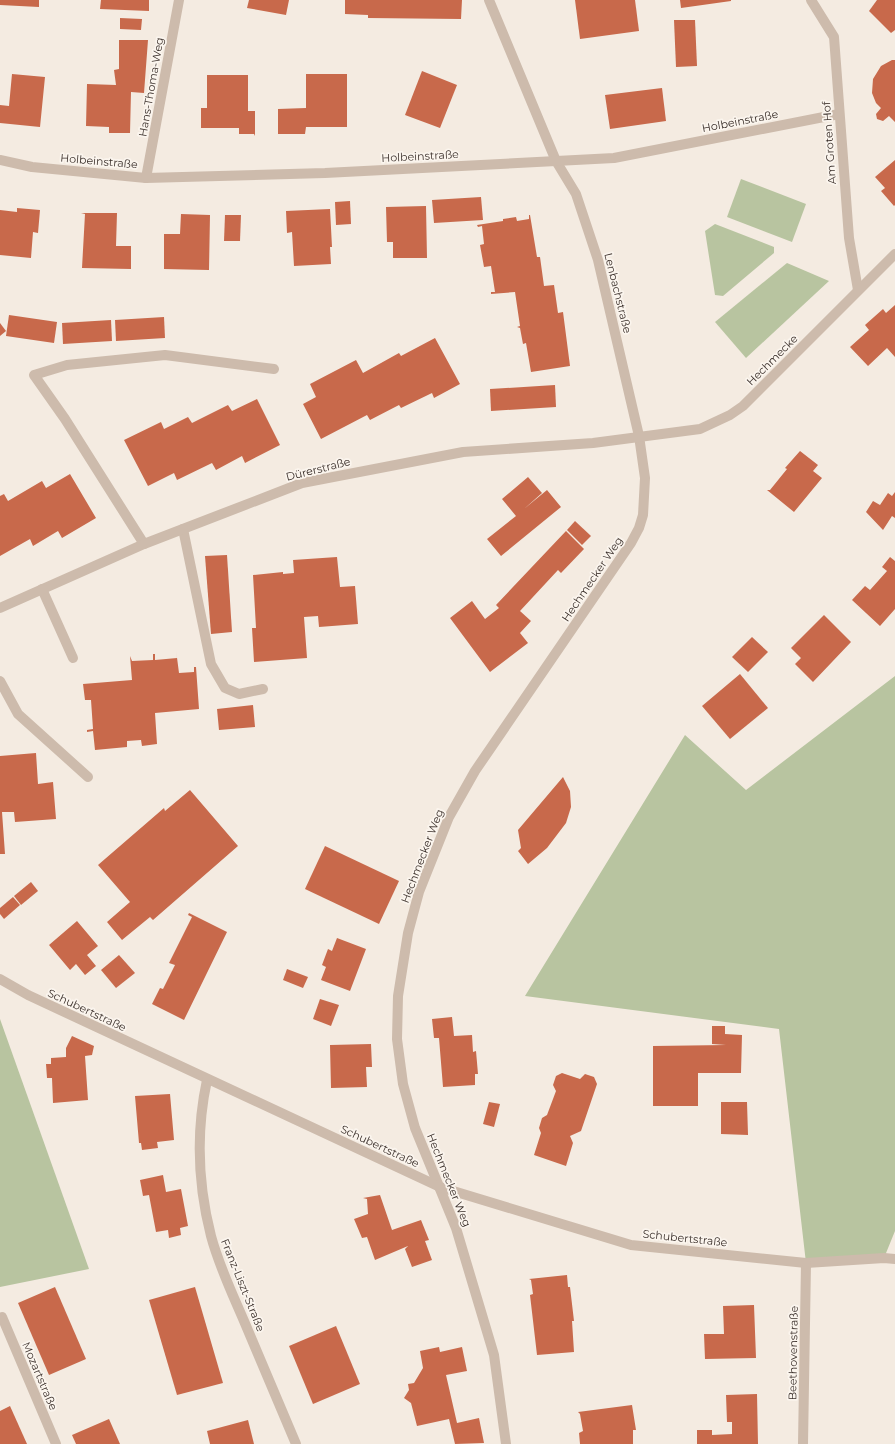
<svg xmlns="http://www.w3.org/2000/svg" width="895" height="1444" font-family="Montserrat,sans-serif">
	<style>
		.green { fill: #b8c4a0 }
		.building { fill: #c8694b }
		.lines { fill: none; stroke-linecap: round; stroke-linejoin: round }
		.minor { stroke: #cdbbac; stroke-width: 10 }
		.labels { text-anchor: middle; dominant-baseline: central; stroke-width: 3.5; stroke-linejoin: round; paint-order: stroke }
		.street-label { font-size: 11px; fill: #3b302b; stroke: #fbf5ee }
	</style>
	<rect width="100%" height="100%" fill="#f4ebe1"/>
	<g class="green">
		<path d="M741,179L806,204L792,242L727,217Z"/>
		<path d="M715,224L774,247V253L723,296L715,295L705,231Z"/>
		<path d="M787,263L829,281L746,358L715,322Z"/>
		<path d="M895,676V1231L884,1258L806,1263L779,1029L525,996L685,735L746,790Z"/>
		<path d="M0,1019L89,1269L0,1287Z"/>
	</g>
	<g class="building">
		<path d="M0,0H39V7L0,5Z"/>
		<path d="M101,0H149V11L100,9Z"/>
		<path d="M249,0H289L286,15L247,8Z"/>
		<path d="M345,0H462L461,19L368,18V15L345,14Z"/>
		<path d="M575,0H635L639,31L580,39Z"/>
		<path d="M680,0H731V1L681,8Z"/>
		<path d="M877,0H895V30L891,33L869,11Z"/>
		<path d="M120,18L142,19L141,30L120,29Z"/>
		<path d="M674,20H695L697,66L676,67Z"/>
		<path d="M119,40H148L144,93L131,92L130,133H109V127L86,126L87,84L116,85L114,70L119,69Z"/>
		<path d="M892,60H895V122L889,116L883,121L877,119L876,114L881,108L876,103L872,93L873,79L881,66Z"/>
		<path d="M422,71L457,85L440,128L405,115Z"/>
		<path d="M12,74L45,77L40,127L0,123V105L9,106Z"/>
		<path d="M306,74H347V127H306L305,134H278V109L306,108Z"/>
		<path d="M207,75H248V111H255V136L254,134H239V128H201V108H207Z"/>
		<path d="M662,88L666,121L610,129L605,95Z"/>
		<path d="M895,160V205L894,206L881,191L885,188L875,177Z"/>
		<path d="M481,197L483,220L434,223L432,200Z"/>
		<path d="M350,201L351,224L336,225L335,202Z"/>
		<path d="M426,206L427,258H393V242H387L386,207Z"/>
		<path d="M17,208L40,210L38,233L33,232L31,258L0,255V210L17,212Z"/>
		<path d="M330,209L332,247H330L331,264L294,266L292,232L287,233L286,211Z"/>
		<path d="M81,213H117L116,246H131V269L82,268L85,214Z"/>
		<path d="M181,214L210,215L209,270L164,269V234H180Z"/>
		<path d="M225,215H241L240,241H224Z"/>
		<path d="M529,215H530L537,257H540L544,286L554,285L558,313L563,312L570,366L531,372L526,343L523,344L520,328L517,327L520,326L515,292L491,294V292H495L491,266L484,267L480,245L484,244L482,226L478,227L477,225L503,221V219L516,217L517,221L529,219Z"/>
		<path d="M895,305V357L887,348L868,366L850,347L869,330L865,325L883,309L886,313Z"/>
		<path d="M9,315L57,322L54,343L6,336Z"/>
		<path d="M164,317L165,338L116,341L115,320Z"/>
		<path d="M111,320L112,341L63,344L62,323Z"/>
		<path d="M0,323L6,331L0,336Z"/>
		<path d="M435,338L460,384L434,398L432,393L401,408L399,405L370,420L367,415L321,439L303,404L316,397L310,384L356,360L363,373L399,353L401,356Z"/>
		<path d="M555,385L556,407L491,411L490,389Z"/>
		<path d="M257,399L280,445L245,463L242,456L216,470L212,463L177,480L174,473L148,486L124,440L161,422L164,429L188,417L192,423L228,405L232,411Z"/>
		<path d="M800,451L818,465L813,471L822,478L794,512L767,490H770L787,469L785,468Z"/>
		<path d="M70,474L96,518L62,538L58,531L33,546L30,539L0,556V496L4,494L8,501L42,481L46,488Z"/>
		<path d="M528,477L542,493L524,509L547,490L561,507L501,556L487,539L516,516L502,499Z"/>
		<path d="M895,492V518L892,516L883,530L866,512L873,501L880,505L888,493L892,496Z"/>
		<path d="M575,521L591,536L582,545L567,530Z"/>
		<path d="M566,531L584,549L561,573L558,570L520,611L531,621L520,633L528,643L490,672L450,618L472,601L485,619L499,608L496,605Z"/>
		<path d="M227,555L232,632L211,634L205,556Z"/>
		<path d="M337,557L340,587L355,586L358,624L319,627L318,616L304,617L307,658L254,662L252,628H256L253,575L283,572V574L294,573L293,560Z"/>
		<path d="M890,557L895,561V609L880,626L852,600L865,586L870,590L887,571L882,567Z"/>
		<path d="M824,615L851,642L813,682L795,664L801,658L791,648Z"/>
		<path d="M752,637L768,652L748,672L732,657Z"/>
		<path d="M176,650L179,673L194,672V667H196L199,709L155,713L157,744L142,746L141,740L127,741V747L95,750L93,731L87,732V730L93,729L91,700H85L83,684L132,680L130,656L132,661L153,660V654H155V660L177,658Z"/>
		<path d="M740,674L768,708L730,739L702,706Z"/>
		<path d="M253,705L255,727L219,730L217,709Z"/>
		<path d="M36,753L38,784L53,782L56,819L15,822L14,812H2L5,854H0V756Z"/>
		<path d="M563,777L570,791L571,807L566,823L547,848L528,864L518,851L521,848L518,830Z"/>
		<path d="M190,790L238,846L153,920L150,917L122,940L107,922L130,902L98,865L164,808L165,811Z"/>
		<path d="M325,846L399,881L379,924L305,889Z"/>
		<path d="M31,882L38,891L21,905L14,896Z"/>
		<path d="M13,897L20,905L4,919L0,914V908Z"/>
		<path d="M189,913L227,932L184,1020L152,1004L160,988L163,989L175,965L169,963L192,917L188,915Z"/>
		<path d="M77,921L98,946L87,955L96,966L85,975L76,964L70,970L49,945Z"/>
		<path d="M337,938L366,949L350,991L321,980L326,967L322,965L328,949L332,951Z"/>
		<path d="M119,955L135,973L116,988L101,970Z"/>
		<path d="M287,969L308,977L303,988L283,980Z"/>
		<path d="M320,999L339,1005L331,1026L313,1019Z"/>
		<path d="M452,1017L454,1036L472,1035L473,1052L476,1051L478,1074H475V1085L443,1087L439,1038H434L432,1019Z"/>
		<path d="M712,1026H725V1034L742,1035L741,1073H698V1106H653V1046L726,1045L712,1044Z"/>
		<path d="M72,1036L94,1046L92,1055L85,1056L88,1100L53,1103L52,1078H47L46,1064H51V1058L66,1057V1048Z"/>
		<path d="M371,1044L372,1067H366L367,1087L331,1088L330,1045Z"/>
		<path d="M562,1073L580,1079L585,1074L594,1077L597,1084L581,1131L570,1136L573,1143L566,1166L534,1155L541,1133L539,1128L542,1118L547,1115L556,1091L553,1085L556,1076Z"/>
		<path d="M170,1094L174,1140L157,1142L158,1148L142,1150L141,1143H139L135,1096Z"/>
		<path d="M489,1102L500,1104L494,1127L483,1124Z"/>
		<path d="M721,1102H747L748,1135L721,1134Z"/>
		<path d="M163,1175L166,1192L181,1189L188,1226L180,1228L181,1235L169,1238L168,1230L156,1232L149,1195L143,1196L140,1180Z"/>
		<path d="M380,1195L392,1230L421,1220L429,1240L425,1241L432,1260L412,1267L405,1249L408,1246L375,1260L367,1237L362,1238L354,1219L368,1214L367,1199L363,1198Z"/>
		<path d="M567,1275L568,1287H570L574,1321H572L574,1352L537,1355L530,1295L533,1294L531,1280L529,1279Z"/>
		<path d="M55,1287L86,1359L49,1375L18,1303Z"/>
		<path d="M195,1287L223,1383L177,1395L149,1300Z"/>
		<path d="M754,1305L756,1358L705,1359L704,1334H724L723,1306Z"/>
		<path d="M336,1326L360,1384L313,1404L289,1346Z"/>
		<path d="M439,1347L440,1352L462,1347L467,1371L446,1375L457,1423L479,1418L484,1443L455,1444L449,1419L417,1426L411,1403L404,1398L409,1390L408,1384L414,1383L423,1368L420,1351Z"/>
		<path d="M757,1394L758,1444H697V1430H712V1435L732,1434V1422H727L726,1395Z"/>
		<path d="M632,1405L636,1430H633V1444H580L579,1433L583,1431L580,1414L578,1412Z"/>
		<path d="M10,1406L27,1444H0V1411Z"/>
		<path d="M109,1419L120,1444H76L72,1435Z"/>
		<path d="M248,1420L254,1444H210L207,1431Z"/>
	</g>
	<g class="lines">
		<g class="minor">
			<path d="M489,0L556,161L576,194L598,260L639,436L645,478L643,515L639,528L631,543L475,771L449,817L419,892L408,933L398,996L397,1039L403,1084L415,1128L456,1228L494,1355L506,1444"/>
			<path d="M811,0L834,37L849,238L858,290"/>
			<path d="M0,160L32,167L146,178L325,173L614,158L839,114"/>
			<path d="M146,178L179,0"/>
			<path d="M183,529L211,664L225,688L239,694L263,689"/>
			<path d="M144,544L65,419L34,375L67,365L165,355L274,369"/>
			<path d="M42,589L73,658"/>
			<path d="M0,608L144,544L302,483L463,452L593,443L700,429L730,415L743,406L895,254"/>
			<path d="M0,681L18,714L88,777"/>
			<path d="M0,979L28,995L440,1187L631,1245L806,1263L884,1258L895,1259"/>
			<path d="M207,1080C196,1131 198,1185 211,1236C219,1266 232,1293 244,1321C261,1362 279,1403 296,1444"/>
			<path d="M2,1317L56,1444"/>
			<path d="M803,1444L806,1263"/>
		</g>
	</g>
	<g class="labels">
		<g class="street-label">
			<text transform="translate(151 87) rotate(-80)">Hans-Thoma-Weg</text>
			<text transform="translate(740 121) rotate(-11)">Holbeinstraße</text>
			<text transform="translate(829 143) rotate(-94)">Am Groten Hof</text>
			<text transform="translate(420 156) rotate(-3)">Holbeinstraße</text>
			<text transform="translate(99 161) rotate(5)">Holbeinstraße</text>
			<text transform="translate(618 293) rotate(76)">Lenbachstraße</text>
			<text transform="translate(772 360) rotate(-45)">Hechmecke</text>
			<text transform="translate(318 469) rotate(-14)">Dürerstraße</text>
			<text transform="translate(592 579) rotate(-56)">Hechmecker Weg</text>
			<text transform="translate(422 856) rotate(-69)">Hechmecker Weg</text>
			<text transform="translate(87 1010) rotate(25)">Schubertstraße</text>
			<text transform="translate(380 1146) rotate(25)">Schubertstraße</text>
			<text transform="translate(449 1180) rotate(68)">Hechmecker Weg</text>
			<text transform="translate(685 1238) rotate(6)">Schubertstraße</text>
			<text transform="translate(243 1285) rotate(68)">Franz-Liszt-Straße</text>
			<text transform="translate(793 1353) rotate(-89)">Beethovenstraße</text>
			<text transform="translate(40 1376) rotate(67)">Mozartstraße</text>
		</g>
	</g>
</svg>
